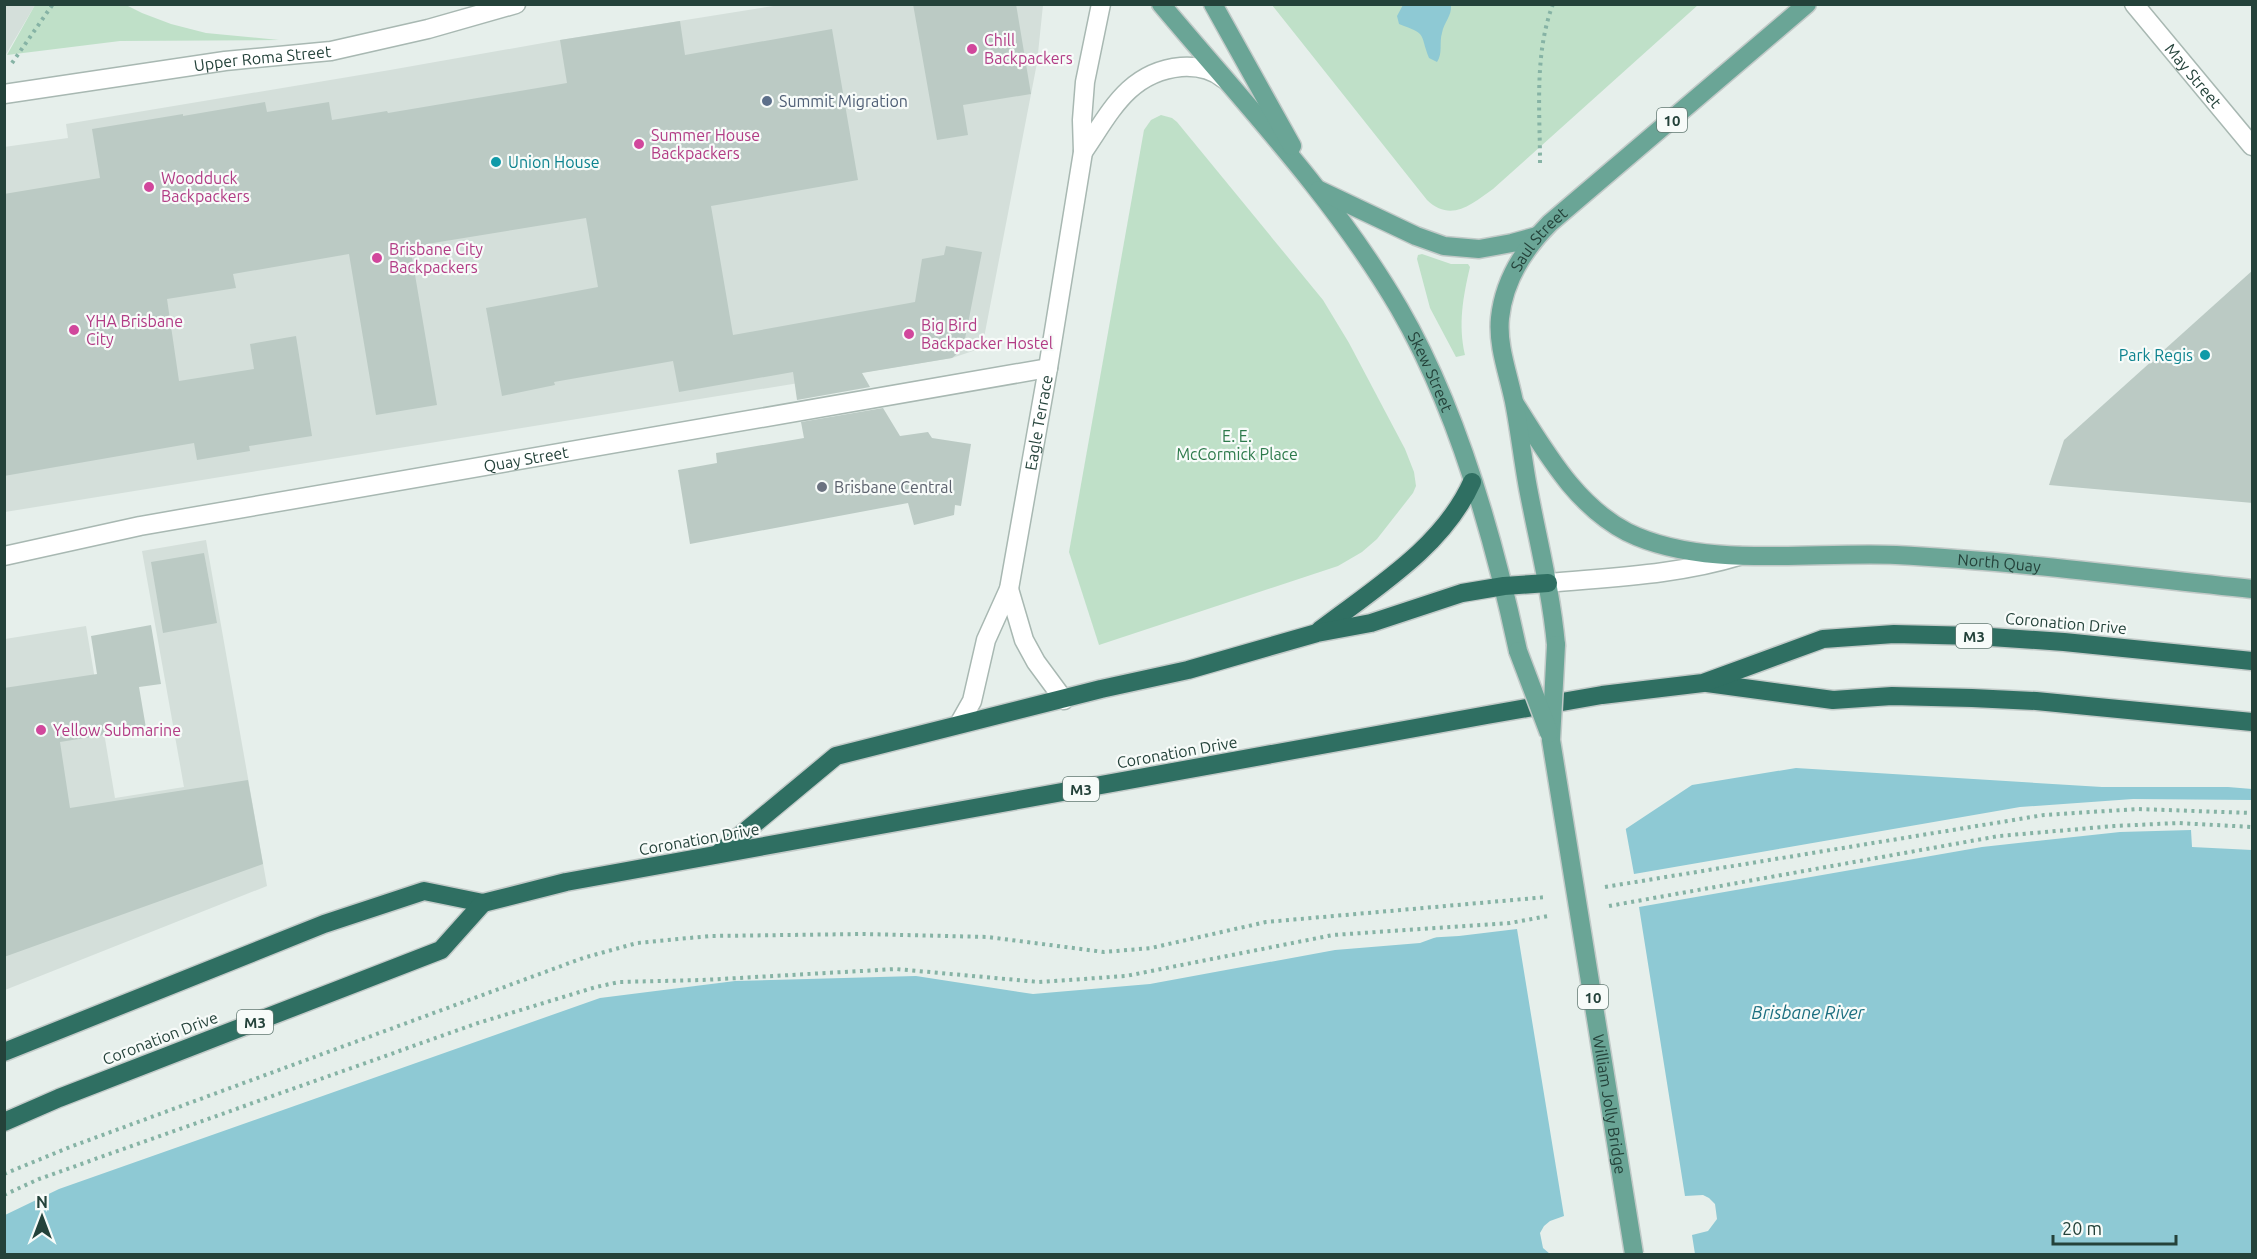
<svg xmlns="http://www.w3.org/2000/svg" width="2257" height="1259" font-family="Ubuntu,sans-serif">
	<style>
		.built { fill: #d4dfda }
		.green { fill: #bfe0c8 }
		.water { fill: #8ec9d4 }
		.pier { fill: #e6efeb }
		.building { fill: #bbcac4 }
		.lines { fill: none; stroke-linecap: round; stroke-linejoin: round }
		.minor-casing { stroke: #a8b8b2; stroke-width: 21 }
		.major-casing { stroke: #c2cac8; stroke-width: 21 }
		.highway-casing { stroke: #c2cac8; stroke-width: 21 }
		.path { stroke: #86b3a5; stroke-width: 4; stroke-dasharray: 3 4.5; stroke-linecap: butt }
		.minor { stroke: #fff; stroke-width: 18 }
		.major { stroke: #6aa596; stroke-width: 18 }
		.highway { stroke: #2f6f62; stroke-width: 18 }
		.major-bridge-casing { stroke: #c2cac8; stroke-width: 21; stroke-linecap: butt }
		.major-bridge { stroke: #6aa596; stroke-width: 18 }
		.hotel-dot { fill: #d1479c; stroke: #f7fbf9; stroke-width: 2 }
		.service-dot { fill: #5c6f8a; stroke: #f7fbf9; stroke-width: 2 }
		.culture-dot { fill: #0f9aa8; stroke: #f7fbf9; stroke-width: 2 }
		.worship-dot { fill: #6b7280; stroke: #f7fbf9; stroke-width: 2 }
		.labels { text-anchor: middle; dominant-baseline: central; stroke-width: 4.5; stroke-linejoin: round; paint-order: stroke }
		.shield { fill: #f7fbf9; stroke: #637a73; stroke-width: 1.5 }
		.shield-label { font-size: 15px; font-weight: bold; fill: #24423a }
		.hotel-label { font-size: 16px; fill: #b23c85; stroke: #f7fbf9; text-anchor: start }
		.street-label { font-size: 16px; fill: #24423a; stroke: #f7fbf9 }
		.service-label { font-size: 16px; fill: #4e5e75; stroke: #f7fbf9; text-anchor: start }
		.culture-label { font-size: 16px; fill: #0d838f; stroke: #f7fbf9; text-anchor: start }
		.park-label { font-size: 16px; fill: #2d7a4b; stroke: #f7fbf9 }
		.worship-label { font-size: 16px; fill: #5b616d; stroke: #f7fbf9; text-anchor: start }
		.water-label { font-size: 18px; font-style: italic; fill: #1c6f80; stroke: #f7fbf9 }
	</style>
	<rect width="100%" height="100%" fill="#e6efeb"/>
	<g class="built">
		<path d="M5,5H35L5,56Z"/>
		<path d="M780,5H1043L1037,63L982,348L952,358L5,512L4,147L68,138L66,124L390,70L560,40Z"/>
		<path d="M206,540L267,886L5,990V639L86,626L115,798L184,787L142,551Z"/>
	</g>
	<g class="green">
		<path d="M35,5H126L142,13L171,24L206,33L279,40L120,41L7,55Z"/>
		<path d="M1272,5H1698L1493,189C1472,204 1451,223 1427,200Z"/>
		<path d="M1161,115L1172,118L1177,122L1323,300L1349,343L1405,449L1414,472L1416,486L1413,493L1377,539L1362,552L1338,566L1099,645L1069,552L1144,130L1151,120Z"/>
		<path d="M1422,254L1451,264H1468L1470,267C1463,297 1458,324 1465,355L1456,357L1430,308L1417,259L1418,255Z"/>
	</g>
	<g class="water">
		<path d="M1403,5H1451C1452,16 1444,22 1442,33C1439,42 1443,54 1437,62L1429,58C1419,32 1428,35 1399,24L1397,16Z"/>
		<path d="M1796,768L2102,787H2228L2252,789V1254H5V1215L59,1189L600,998L735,981L916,976L1033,994L1150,984L1335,950L1420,943L1494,916L1692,785Z"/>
	</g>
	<path class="pier" d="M2133,799L2252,800V850L2192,847L2191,830L2120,832L1982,847L1639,907L1685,1196L1703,1195L1709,1198L1715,1204L1717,1219L1708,1231L1692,1235L1695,1254H1550L1543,1248L1540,1233L1544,1226L1550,1221L1564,1216L1517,929L1459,936L1424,938L1492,913L1625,825L1634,874L2020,807Z"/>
	<g class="building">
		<path d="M913,4H1016L1031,94L963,105L968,135L937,140Z"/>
		<path d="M680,21L685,55L832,29L858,180L711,206L733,335L915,302L922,259L944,255L946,246L982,252L963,349L952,358L862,373L870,387L797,400L793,372L679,392L673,361L554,382L555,385L502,396L486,308L598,287L586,218L427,244L428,254L412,257L437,405L376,415L349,254L233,274L236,288L167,299L179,381L254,369L250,344L296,336L312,436L249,446L250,451L197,460L194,443L4,476V194L100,178L92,129L183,114V116L265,102L267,112L329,102L332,120L387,111L388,113L567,83L560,40Z"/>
		<path d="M2253,270V503L2049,485L2064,440Z"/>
		<path d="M883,408L900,436L928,432L932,438L971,444L961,506L955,505L954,515L914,525L908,503L690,544L678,470L717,463L716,453L804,438L801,422Z"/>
		<path d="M204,553L217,623L163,633L151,562Z"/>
		<path d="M151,625L161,684L139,687L146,728L60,742L70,808L248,780L263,864L4,957V688L97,674L91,636Z"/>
	</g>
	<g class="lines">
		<defs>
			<g id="minor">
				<path id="s1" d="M2134,4L2252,146"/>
				<path id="s2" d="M4,94L225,61L331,51L428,29L516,4"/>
				<path d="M1083,152C1110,113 1128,72 1181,67C1196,66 1212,69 1224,79"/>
				<path id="s3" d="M4,556L140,526L1048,368"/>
				<path d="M1548,583C1612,577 1677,575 1739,556"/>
				<path d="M1009,589L1024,640L1036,662L1064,700"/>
				<path id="s4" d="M959,724L972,701L986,640L1009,589L1048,368L1083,152L1082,120L1085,82L1101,4"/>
			</g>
			<g id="major">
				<path id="s5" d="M1161,4C1244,103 1334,197 1399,308C1457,408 1494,539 1518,651"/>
				<path d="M1213,4L1292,146"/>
				<path d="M1319,190L1416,236L1444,246L1479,249L1512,243L1537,236"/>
				<path id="s6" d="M1515,404C1546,452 1575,505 1627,532C1704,570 1812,551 1896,555C2015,561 2134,577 2252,589"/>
				<path id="s7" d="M1556,645C1551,591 1538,541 1528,488C1523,461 1520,434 1515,407C1510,378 1497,348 1500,318C1504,280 1523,250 1550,223L1807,4"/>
			</g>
			<g id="highway">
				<path d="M1320,630C1375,588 1443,547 1472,482"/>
				<path d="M1707,683L1833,700L1892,696L1972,698L2036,701L2252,722"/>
				<path d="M718,854L836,756L1101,689L1188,670L1317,633L1371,623L1462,593L1504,586L1548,583"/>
				<path d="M4,1052L324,924L424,891L483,903L566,882L1487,715L1602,695L1703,683L1823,639L1894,634L1976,636L2064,642L2252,661"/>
				<path d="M4,1122L59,1098L441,950L483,903"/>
			</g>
		</defs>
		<use href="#minor" class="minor-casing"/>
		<use href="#major" class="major-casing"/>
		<use href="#highway" class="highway-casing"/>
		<g class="path">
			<path d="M12,63L53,4"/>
			<path d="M1540,163C1540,111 1534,54 1553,4"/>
			<path d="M1605,887L2044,815L2138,809L2252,813"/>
			<path d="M1609,906L1999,836L2114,826L2178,823L2252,827"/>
			<path d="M4,1174L70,1147L583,958L637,943L710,936L863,934L988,937L1104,952L1151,948L1266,922L1547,897"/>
			<path d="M4,1195L39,1179L478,1023L596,987L619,982L703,980L896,969L1039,982L1126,976L1333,935L1510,923L1548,916"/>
		</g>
		<use href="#minor" class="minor"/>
		<use href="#major" class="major"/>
		<use href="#highway" class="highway"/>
		<defs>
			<g id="major-bridge">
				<path id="s8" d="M1556,645L1551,740L1634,1254"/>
				<path d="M1518,651L1549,733"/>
			</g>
		</defs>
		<use href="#major-bridge" class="major-bridge-casing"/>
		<use href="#major-bridge" class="major-bridge"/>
	</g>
	<g class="hotel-dot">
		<circle cx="972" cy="49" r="6"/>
		<circle cx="639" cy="144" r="6"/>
		<circle cx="149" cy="187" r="6"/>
		<circle cx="377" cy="258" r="6"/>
		<circle cx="74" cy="330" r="6"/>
		<circle cx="909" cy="334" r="6"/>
		<circle cx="41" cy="730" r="6"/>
	</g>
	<circle class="service-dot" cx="767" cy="101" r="6"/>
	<g class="culture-dot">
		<circle cx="496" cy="162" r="6"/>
		<circle cx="2205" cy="355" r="6"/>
	</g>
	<circle class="worship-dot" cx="822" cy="487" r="6"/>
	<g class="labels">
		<g class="shield">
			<rect x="1657" y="108" width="30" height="24" rx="4.5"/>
			<rect x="1956" y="624" width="36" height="24" rx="4.5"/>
			<rect x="1063" y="777" width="36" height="24" rx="4.5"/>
			<rect x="1578" y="985" width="30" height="24" rx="4.5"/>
			<rect x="237" y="1010" width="36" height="24" rx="4.5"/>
		</g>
		<g class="shield-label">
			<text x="1672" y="120">10</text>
			<text x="1974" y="636">M3</text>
			<text x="1081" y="789">M3</text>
			<text x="1593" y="997">10</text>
			<text x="255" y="1022">M3</text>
		</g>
		<g class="hotel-label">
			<text x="984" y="40">Chill<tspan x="984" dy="18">Backpackers</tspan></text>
			<text x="651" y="135">Summer House<tspan x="651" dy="18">Backpackers</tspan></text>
			<text x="161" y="178">Woodduck<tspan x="161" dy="18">Backpackers</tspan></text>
			<text x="389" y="249">Brisbane City<tspan x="389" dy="18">Backpackers</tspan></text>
			<text x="86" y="321">YHA Brisbane<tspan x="86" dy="18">City</tspan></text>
			<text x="921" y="325">Big Bird<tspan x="921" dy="18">Backpacker Hostel</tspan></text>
			<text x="53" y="730">Yellow Submarine</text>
		</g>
		<g class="street-label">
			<text stroke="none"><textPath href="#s2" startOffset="261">Upper Roma Street</textPath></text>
			<text stroke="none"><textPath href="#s1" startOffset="93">May Street</textPath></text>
			<text stroke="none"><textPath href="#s7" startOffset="422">Saul Street</textPath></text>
			<text stroke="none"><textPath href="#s5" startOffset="458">Skew Street</textPath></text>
			<text stroke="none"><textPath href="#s4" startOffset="314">Eagle Terrace</textPath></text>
			<text stroke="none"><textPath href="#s3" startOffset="531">Quay Street</textPath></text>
			<text stroke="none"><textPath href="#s6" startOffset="548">North Quay</textPath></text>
			<text transform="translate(2066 623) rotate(5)">Coronation Drive</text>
			<text transform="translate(1177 752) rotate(-10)">Coronation Drive</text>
			<text transform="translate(699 839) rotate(-10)">Coronation Drive</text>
			<text transform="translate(160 1038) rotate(-21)">Coronation Drive</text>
			<text stroke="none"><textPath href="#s8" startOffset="464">William Jolly Bridge</textPath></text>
		</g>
		<g class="service-label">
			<text x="779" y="101">Summit Migration</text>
		</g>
		<g class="culture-label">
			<text x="508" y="162">Union House</text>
			<text x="2193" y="355" text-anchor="end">Park Regis</text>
		</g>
		<g class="park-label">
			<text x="1237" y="436">E. E.<tspan x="1237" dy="18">McCormick Place</tspan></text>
		</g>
		<g class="worship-label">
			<text x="834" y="487">Brisbane Central</text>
		</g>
		<g class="water-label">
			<text x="1808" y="1012">Brisbane River</text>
		</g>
	</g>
	<rect width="2257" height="1259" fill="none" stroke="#24423a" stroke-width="12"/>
	<g transform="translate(42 1217)" stroke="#f7fbf9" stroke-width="4.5" paint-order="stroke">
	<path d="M0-4.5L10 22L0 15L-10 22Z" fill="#24423a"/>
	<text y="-9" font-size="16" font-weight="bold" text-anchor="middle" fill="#24423a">N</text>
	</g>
	<path d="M2053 1235v9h123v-9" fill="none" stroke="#24423a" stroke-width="3"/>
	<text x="2062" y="1235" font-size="18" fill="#24423a" stroke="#f7fbf9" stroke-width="4.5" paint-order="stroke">20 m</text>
</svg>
